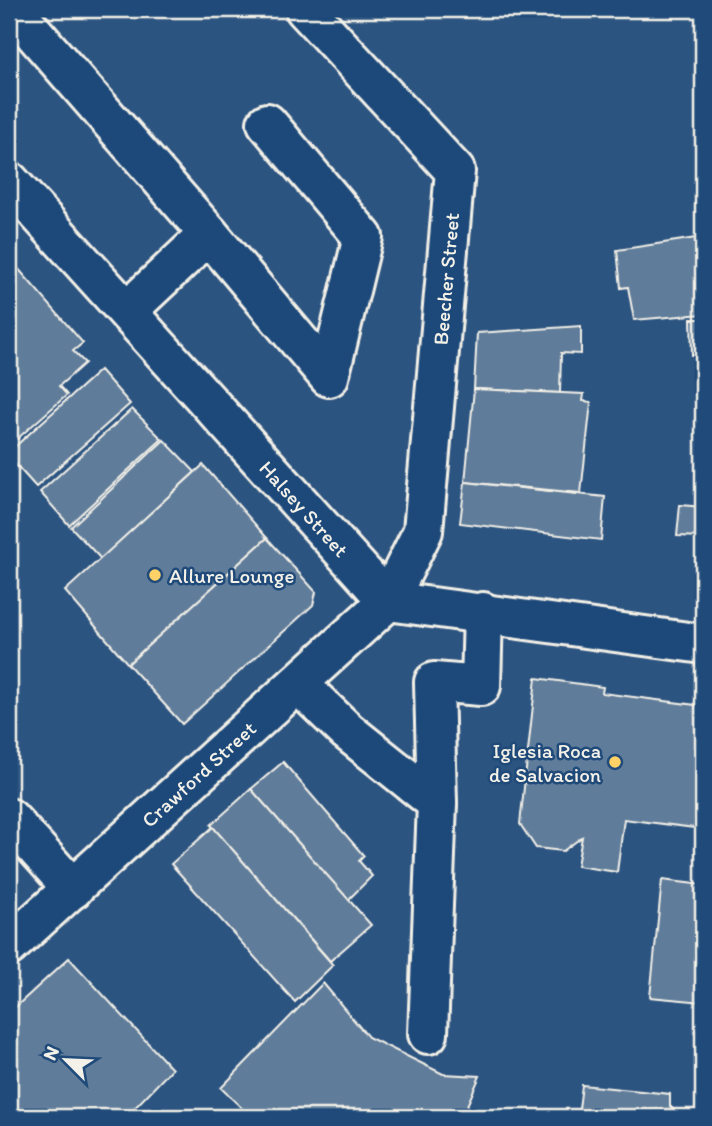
<svg xmlns="http://www.w3.org/2000/svg" width="712" height="1126" font-family="Itim,sans-serif">
	<style>
		.building { fill: #5e7b9a; stroke: #f4f1e8; stroke-width: 2 }
		.lines { fill: none; stroke-linecap: round; stroke-linejoin: round }
		.minor-casing { stroke: #f4f1e8; stroke-width: 44 }
		.minor { stroke: #1f4a7a; stroke-width: 38 }
		.poi-dot { fill: #ffd166; stroke: #1f4a7a; stroke-width: 2.5 }
		.labels { text-anchor: middle; dominant-baseline: central; stroke-width: 5; stroke-linejoin: round; paint-order: stroke }
		.street-label { font-size: 21px; fill: #f4f1e8; stroke: #1f4a7a }
		.poi-label { font-size: 21px; fill: #f4f1e8; stroke: #1f4a7a; text-anchor: start }
	</style>
	<rect width="100%" height="100%" fill="#2c5481"/>
	<filter id="ink" filterUnits="userSpaceOnUse"><feTurbulence type="fractalNoise" baseFrequency=".0143" numOctaves="2"/><feDisplacementMap in="SourceGraphic" scale="14" xChannelSelector="R" yChannelSelector="G"/><feConvolveMatrix kernelMatrix="1 2 1 2 8 2 1 2 1" color-interpolation-filters="sRGB"/></filter>
	<g filter="url(#ink)">
		<g class="building">
			<path d="M703,237V314L634,320L628,287L621,288L617,250Z"/>
			<path d="M9,258L83,343L73,351L85,363L59,386L67,395L17,439L9,431Z"/>
			<path d="M691,319H703V355H692Z"/>
			<path d="M581,326V354L561,353L560,393L474,389L477,333Z"/>
			<path d="M100,370L130,404L36,487L9,457V452Z"/>
			<path d="M474,389L584,394L583,401L591,402L581,493L465,482Z"/>
			<path d="M132,409L162,439L69,525L40,492Z"/>
			<path d="M164,440L195,472L101,559L71,527Z"/>
			<path d="M203,465L267,538L128,664L65,591Z"/>
			<path d="M465,482L605,497L601,540L460,523Z"/>
			<path d="M680,505L703,507V537L677,536Z"/>
			<path d="M267,538L316,592L313,605L182,724L128,664Z"/>
			<path d="M536,678L603,687L602,693L703,706V829L624,819L617,872L577,866L582,837L563,851L536,848L520,824Z"/>
			<path d="M283,762L364,856L359,861L372,876L348,900L251,789Z"/>
			<path d="M251,789L371,925L330,961L211,825Z"/>
			<path d="M213,827L333,965L295,1002L171,864Z"/>
			<path d="M662,880L703,885V1002L650,997Z"/>
			<path d="M69,958L172,1069L126,1117H9V1013Z"/>
			<path d="M323,983L368,1037L443,1074L480,1076L462,1117H251L221,1088Z"/>
			<path d="M582,1085L670,1094V1106L680,1117H578Z"/>
		</g>
		<g class="lines">
			<defs>
				<g id="minor">
					<path d="M13,9L209,234L127,311"/>
					<path id="s1" d="M9,181L388,601L703,644"/>
					<path d="M209,234L329,377L363,237L267,123"/>
					<path d="M298,684L347,731L437,803L428,1034"/>
					<path d="M437,803L434,682L481,686L483,612"/>
					<path d="M9,818L73,889"/>
					<path id="s2" d="M9,946L388,601L423,531L455,171L305,9"/>
				</g>
			</defs>
			<use href="#minor" class="minor-casing"/>
			<use href="#minor" class="minor"/>
		</g>
	</g>
	<g class="poi-dot">
		<circle cx="155" cy="575" r="7"/>
		<circle cx="615" cy="762" r="7"/>
	</g>
	<g class="labels">
		<g class="street-label">
			<text stroke="none"><textPath href="#s2" startOffset="844">Beecher Street</textPath></text>
			<text stroke="none"><textPath href="#s1" startOffset="441">Halsey Street</textPath></text>
			<text stroke="none"><textPath href="#s2" startOffset="256">Crawford Street</textPath></text>
		</g>
		<g class="poi-label">
			<text x="169" y="575">Allure Lounge</text>
			<text x="601" y="750" text-anchor="end">Iglesia Roca<tspan x="601" dy="24">de Salvacion</tspan></text>
		</g>
	</g>
	<rect width="712" height="1126" fill="none" stroke="#1f4a7a" stroke-width="35"/>
	<rect x="18" y="18" width="677" height="1091" fill="none" stroke="#f4f1e8" stroke-width="2.5" filter="url(#ink)"/>
	<g transform="translate(66 1060) rotate(294)" stroke="#1f4a7a" stroke-width="5" paint-order="stroke">
	<path d="M0-5L12 26L0 18L-12 26Z" fill="#f4f1e8"/>
	<text y="-10" font-size="19" font-weight="bold" text-anchor="middle" fill="#f4f1e8">N</text>
	</g>
</svg>
